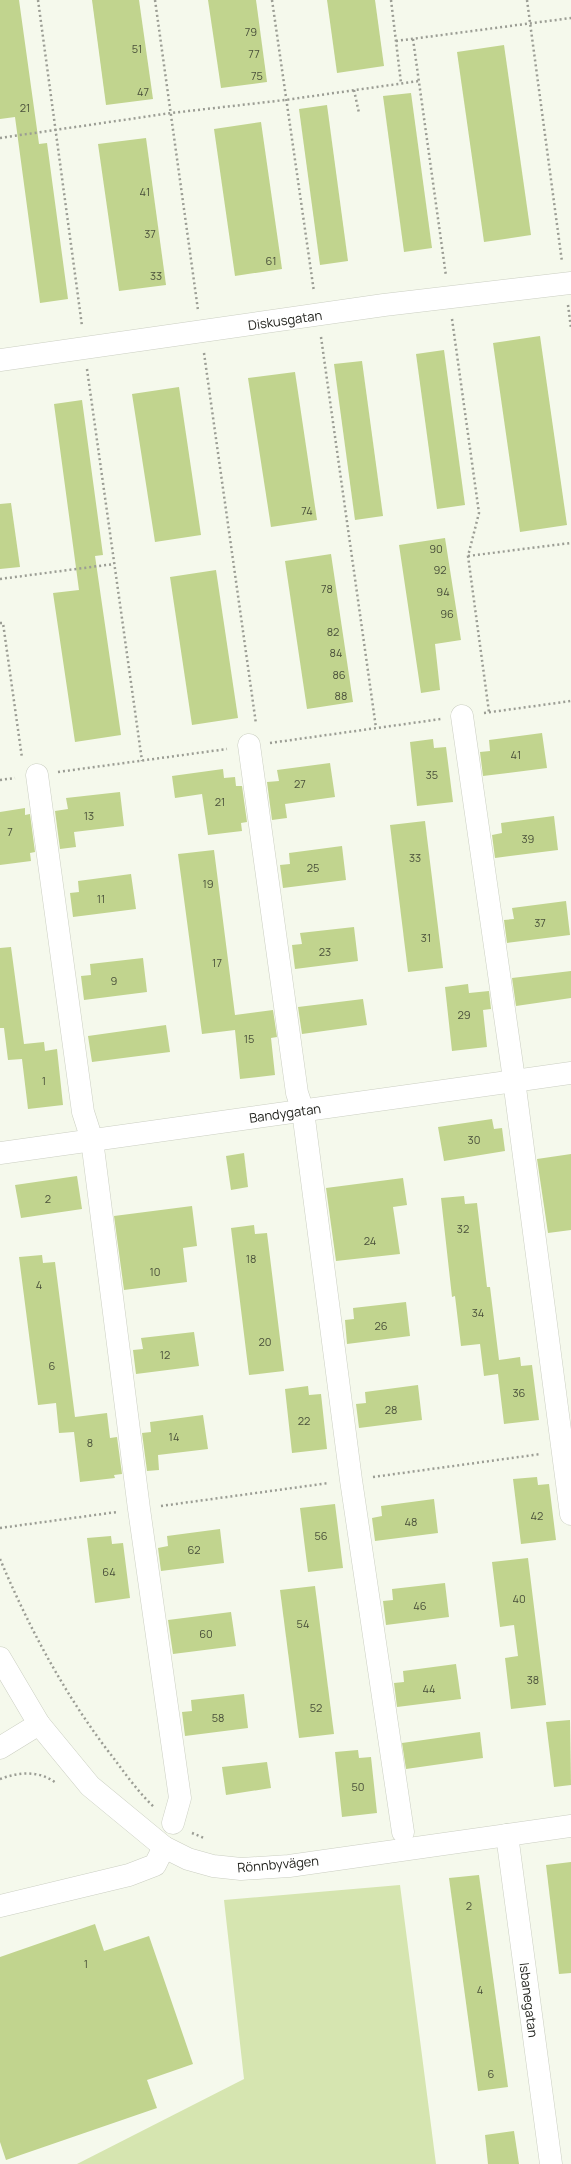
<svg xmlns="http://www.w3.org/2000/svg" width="571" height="2164" font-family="Manrope,sans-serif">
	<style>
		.green { fill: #d6e5b0 }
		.building { fill: #c1d48e }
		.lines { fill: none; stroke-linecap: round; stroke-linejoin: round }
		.minor-casing { stroke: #cbcfc2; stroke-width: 23 }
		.path { stroke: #9b9d94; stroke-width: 2.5; stroke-dasharray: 2 3; stroke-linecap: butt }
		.minor { stroke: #fff; stroke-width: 22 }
		.labels { text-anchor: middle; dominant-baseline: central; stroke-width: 4; stroke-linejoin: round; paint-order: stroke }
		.number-label { font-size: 11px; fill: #4a503b }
		.street-label { font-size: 13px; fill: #23241f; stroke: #fff }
	</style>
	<rect width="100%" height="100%" fill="#f5f9ec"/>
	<path class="green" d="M400,1885L436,2164H77L244,2079L224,1900Z"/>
	<g class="building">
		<path d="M0,0H19L39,144L47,143L68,299L40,303L15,117L0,119Z"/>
		<path d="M92,0H139L153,99L106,105Z"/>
		<path d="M208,0H256L267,82L221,88Z"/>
		<path d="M327,0H375L384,66L337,73Z"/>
		<path d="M504,45L531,235L484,242L457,52Z"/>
		<path d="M411,93L432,248L404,252L383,96Z"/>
		<path d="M327,105L348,261L320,265L299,109Z"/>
		<path d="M261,122L282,269L235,276L214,129Z"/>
		<path d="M146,138L166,285L119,291L98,144Z"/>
		<path d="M540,336L567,525L520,532L493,343Z"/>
		<path d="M444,350L465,505L437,509L416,354Z"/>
		<path d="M362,361L383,516L355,520L334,364Z"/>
		<path d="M295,372L317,520L271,527L248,378Z"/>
		<path d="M179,387L201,535L155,542L132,394Z"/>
		<path d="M82,400L103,555L95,556L121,735L75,742L53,593L79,590L54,404Z"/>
		<path d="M11,503L20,567L0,569V504Z"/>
		<path d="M445,538L461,640L435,644L440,690L421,693L399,545Z"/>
		<path d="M331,554L353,702L307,709L285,561Z"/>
		<path d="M216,570L238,718L192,725L170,577Z"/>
		<path d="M542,733L547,768L483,776L480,752L490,751L489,740Z"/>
		<path d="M433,739L434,748L446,747L453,802L417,806L410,742Z"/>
		<path d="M330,763L335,797L285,804L287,818L272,820L267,782L279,781L277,770Z"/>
		<path d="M223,769L224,778L235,777L236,786H242L247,822L241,823L242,831L208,835L202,794L175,798L172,776Z"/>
		<path d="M120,792L124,826L74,832L76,847L60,849L55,811L68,809L66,798Z"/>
		<path d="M25,808V815L30,814L35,852L30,853L31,861L0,865V812Z"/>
		<path d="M554,816L558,850L495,858L492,835L502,833L501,823Z"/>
		<path d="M425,821L443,968L408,972L390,825Z"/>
		<path d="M342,846L346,880L283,888L280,865L290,864L289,853Z"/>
		<path d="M214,850L235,1015L273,1010L277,1037L271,1038L275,1075L240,1079L235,1030L202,1034L178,854Z"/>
		<path d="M131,874L136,909L73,917L70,893L79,892L78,881Z"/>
		<path d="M566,901L570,935L507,943L504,920L514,919L512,908Z"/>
		<path d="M354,927L358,961L295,969L292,945L302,944L300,933Z"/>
		<path d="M11,947L24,1044L44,1042L45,1051L57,1049L63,1105L28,1109L22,1059L8,1060L4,1028H0V948Z"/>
		<path d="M143,958L147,992L84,1000L81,976L91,975L90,964Z"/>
		<path d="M571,971V998L516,1006L512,978Z"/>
		<path d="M468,984L469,993L489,991L491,1009L483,1010L487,1047L452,1051L445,987Z"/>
		<path d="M363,999L367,1025L302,1034L298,1007Z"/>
		<path d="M166,1025L170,1052L92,1062L88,1036Z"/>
		<path d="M492,1119L494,1129L502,1128L505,1151L444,1161L438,1127Z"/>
		<path d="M244,1153L248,1187L231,1190L226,1156Z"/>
		<path d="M571,1154V1230L548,1233L537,1159Z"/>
		<path d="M77,1176L82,1209L21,1218L15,1185Z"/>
		<path d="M403,1178L407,1205L393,1207L400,1254L336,1261L326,1188Z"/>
		<path d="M464,1196L465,1204L477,1203L487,1287H490L499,1360L520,1357L521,1366L532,1365L539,1420L504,1424L498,1374L484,1376L480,1344L461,1346L455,1296L452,1297L441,1198Z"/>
		<path d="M192,1206L197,1246L183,1248L187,1282L124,1290L114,1216Z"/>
		<path d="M254,1225L255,1234L267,1233L284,1371L249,1375L231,1228Z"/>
		<path d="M42,1255L43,1263L55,1262L75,1417L107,1413L110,1438L117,1437L122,1474L114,1475L115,1478L80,1482L74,1432L59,1433L56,1403L38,1405L19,1257Z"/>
		<path d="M406,1302L410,1336L347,1344L345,1320L354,1319L353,1308Z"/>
		<path d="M194,1332L199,1366L136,1374L133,1350L143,1349L141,1338Z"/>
		<path d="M418,1385L422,1420L359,1428L356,1404L366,1403L365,1392Z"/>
		<path d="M308,1386L309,1395L321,1394L327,1449L292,1453L285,1389Z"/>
		<path d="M203,1415L208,1449L158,1455L159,1470L147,1471L142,1433L151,1432L150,1422Z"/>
		<path d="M537,1477L538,1485L549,1484L556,1540L521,1544L513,1479Z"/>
		<path d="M434,1499L438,1533L375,1541L372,1518L382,1516L381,1506Z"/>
		<path d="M335,1504L343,1568L308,1572L300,1508Z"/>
		<path d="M220,1529L224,1563L161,1571L158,1548L168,1546L167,1536Z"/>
		<path d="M111,1536L112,1544L123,1543L130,1598L95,1603L87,1538Z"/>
		<path d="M528,1558L546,1705L511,1709L505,1658L518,1656L514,1625L500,1627L492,1562Z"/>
		<path d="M445,1583L449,1617L386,1625L383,1601L393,1600L392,1589Z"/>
		<path d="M315,1586L334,1734L299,1738L280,1590Z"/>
		<path d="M231,1612L236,1646L173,1654L168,1620Z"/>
		<path d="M456,1664L461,1699L397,1707L394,1683L404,1682L403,1671Z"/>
		<path d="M244,1694L248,1728L185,1736L182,1712L192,1711L191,1700Z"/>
		<path d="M570,1720L571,1785L554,1787L546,1722Z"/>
		<path d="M480,1732L483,1758L406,1769L402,1743Z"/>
		<path d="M358,1750L359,1758L371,1757L377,1813L342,1817L335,1752Z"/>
		<path d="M267,1762L271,1788L226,1795L222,1767Z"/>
		<path d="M571,1862V1973L559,1974L546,1865Z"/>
		<path d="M479,1875L508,2087L478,2091L449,1878Z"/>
		<path d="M95,1924L104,1951L149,1936L193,2064L147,2080L157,2108L6,2160L0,2142V1957Z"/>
		<path d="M514,2131L519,2164H488L485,2135Z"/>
	</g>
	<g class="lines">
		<defs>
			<g id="minor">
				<path d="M0,360L384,305L571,283"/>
				<path d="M462,716L512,1065L571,1514"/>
				<path d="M249,745L297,1093L303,1111L351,1480L403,1832"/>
				<path d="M37,775L83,1112L92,1140L139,1509L180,1798L173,1823"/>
				<path d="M0,1153L571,1073"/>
				<path d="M0,1658L39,1724L90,1786L164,1847L188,1859L213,1866L241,1869L289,1866L571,1826"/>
				<path d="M0,1748L39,1724"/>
				<path d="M507,1835L551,2164"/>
				<path d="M0,1906L129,1875L155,1865L164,1847"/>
			</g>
		</defs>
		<use href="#minor" class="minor-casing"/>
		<g class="path">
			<path d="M38,0L82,326"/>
			<path d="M155,0L198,310"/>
			<path d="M272,0L314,292"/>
			<path d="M391,0L401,83"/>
			<path d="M527,0L562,262"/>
			<path d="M413,39L446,276"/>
			<path d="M396,41L571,18"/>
			<path d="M354,90L359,113"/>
			<path d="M0,138L171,113L285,100L419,81"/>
			<path d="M568,305L571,328"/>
			<path d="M452,319L479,513L468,556L489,712"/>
			<path d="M321,337L376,728"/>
			<path d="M204,353L256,724"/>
			<path d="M87,369L142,761"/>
			<path d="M468,556L571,543"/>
			<path d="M0,579L114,564"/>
			<path d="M0,623H3L22,758"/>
			<path d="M484,713L571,701"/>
			<path d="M270,743L441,719"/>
			<path d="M58,772L227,749"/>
			<path d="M0,780L15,778"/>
			<path d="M373,1477L541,1454"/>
			<path d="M161,1506L329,1483"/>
			<path d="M0,1528L117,1512"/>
			<path d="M0,1559C30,1630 67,1699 115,1760C127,1776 139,1793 154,1807"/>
			<path d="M0,1779C19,1772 39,1770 56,1783"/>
			<path d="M192,1833L204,1838"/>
		</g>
		<use href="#minor" class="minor"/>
	</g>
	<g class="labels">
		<g class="number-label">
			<text x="251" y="31">79</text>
			<text x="137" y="48">51</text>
			<text x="254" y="53">77</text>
			<text x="257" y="75">75</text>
			<text x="143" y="91">47</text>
			<text x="25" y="107">21</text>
			<text x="145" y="191">41</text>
			<text x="150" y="233">37</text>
			<text x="271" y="260">61</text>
			<text x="156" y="275">33</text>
			<text x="307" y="510">74</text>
			<text x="436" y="548">90</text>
			<text x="440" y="569">92</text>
			<text x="327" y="588">78</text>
			<text x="443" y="591">94</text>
			<text x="447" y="613">96</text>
			<text x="333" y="631">82</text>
			<text x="336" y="652">84</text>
			<text x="339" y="674">86</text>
			<text x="341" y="695">88</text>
			<text x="516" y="754">41</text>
			<text x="432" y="774">35</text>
			<text x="300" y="783">27</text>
			<text x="220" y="801">21</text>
			<text x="89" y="815">13</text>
			<text x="10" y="831">7</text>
			<text x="528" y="838">39</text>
			<text x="415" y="857">33</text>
			<text x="313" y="867">25</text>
			<text x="208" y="883">19</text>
			<text x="101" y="898">11</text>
			<text x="540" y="922">37</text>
			<text x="426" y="937">31</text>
			<text x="325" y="951">23</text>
			<text x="217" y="962">17</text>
			<text x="114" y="980">9</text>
			<text x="464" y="1014">29</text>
			<text x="249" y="1038">15</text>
			<text x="44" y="1080">1</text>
			<text x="474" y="1139">30</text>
			<text x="48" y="1198">2</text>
			<text x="463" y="1228">32</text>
			<text x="370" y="1240">24</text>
			<text x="251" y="1258">18</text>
			<text x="155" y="1271">10</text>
			<text x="39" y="1284">4</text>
			<text x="478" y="1312">34</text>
			<text x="381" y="1325">26</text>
			<text x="265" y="1341">20</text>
			<text x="165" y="1354">12</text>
			<text x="52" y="1365">6</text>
			<text x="519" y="1392">36</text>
			<text x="391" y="1409">28</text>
			<text x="304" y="1420">22</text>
			<text x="174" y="1436">14</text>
			<text x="90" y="1442">8</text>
			<text x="537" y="1515">42</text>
			<text x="411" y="1521">48</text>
			<text x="321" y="1535">56</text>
			<text x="194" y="1549">62</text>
			<text x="109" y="1571">64</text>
			<text x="519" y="1598">40</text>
			<text x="420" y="1605">46</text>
			<text x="303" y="1623">54</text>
			<text x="206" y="1633">60</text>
			<text x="533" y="1679">38</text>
			<text x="429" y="1688">44</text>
			<text x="316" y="1707">52</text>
			<text x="218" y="1717">58</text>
			<text x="358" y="1786">50</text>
			<text x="469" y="1905">2</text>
			<text x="86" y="1963">1</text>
			<text x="480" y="1989">4</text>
			<text x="491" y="2073">6</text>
		</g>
		<g class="street-label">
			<text transform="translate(285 320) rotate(-8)">Diskusgatan</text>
			<text transform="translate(285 1113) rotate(-8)">Bandygatan</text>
			<text transform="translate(278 1864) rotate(-5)">Rönnbyvägen</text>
			<text transform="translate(529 2000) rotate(83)">Isbanegatan</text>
		</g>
	</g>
</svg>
